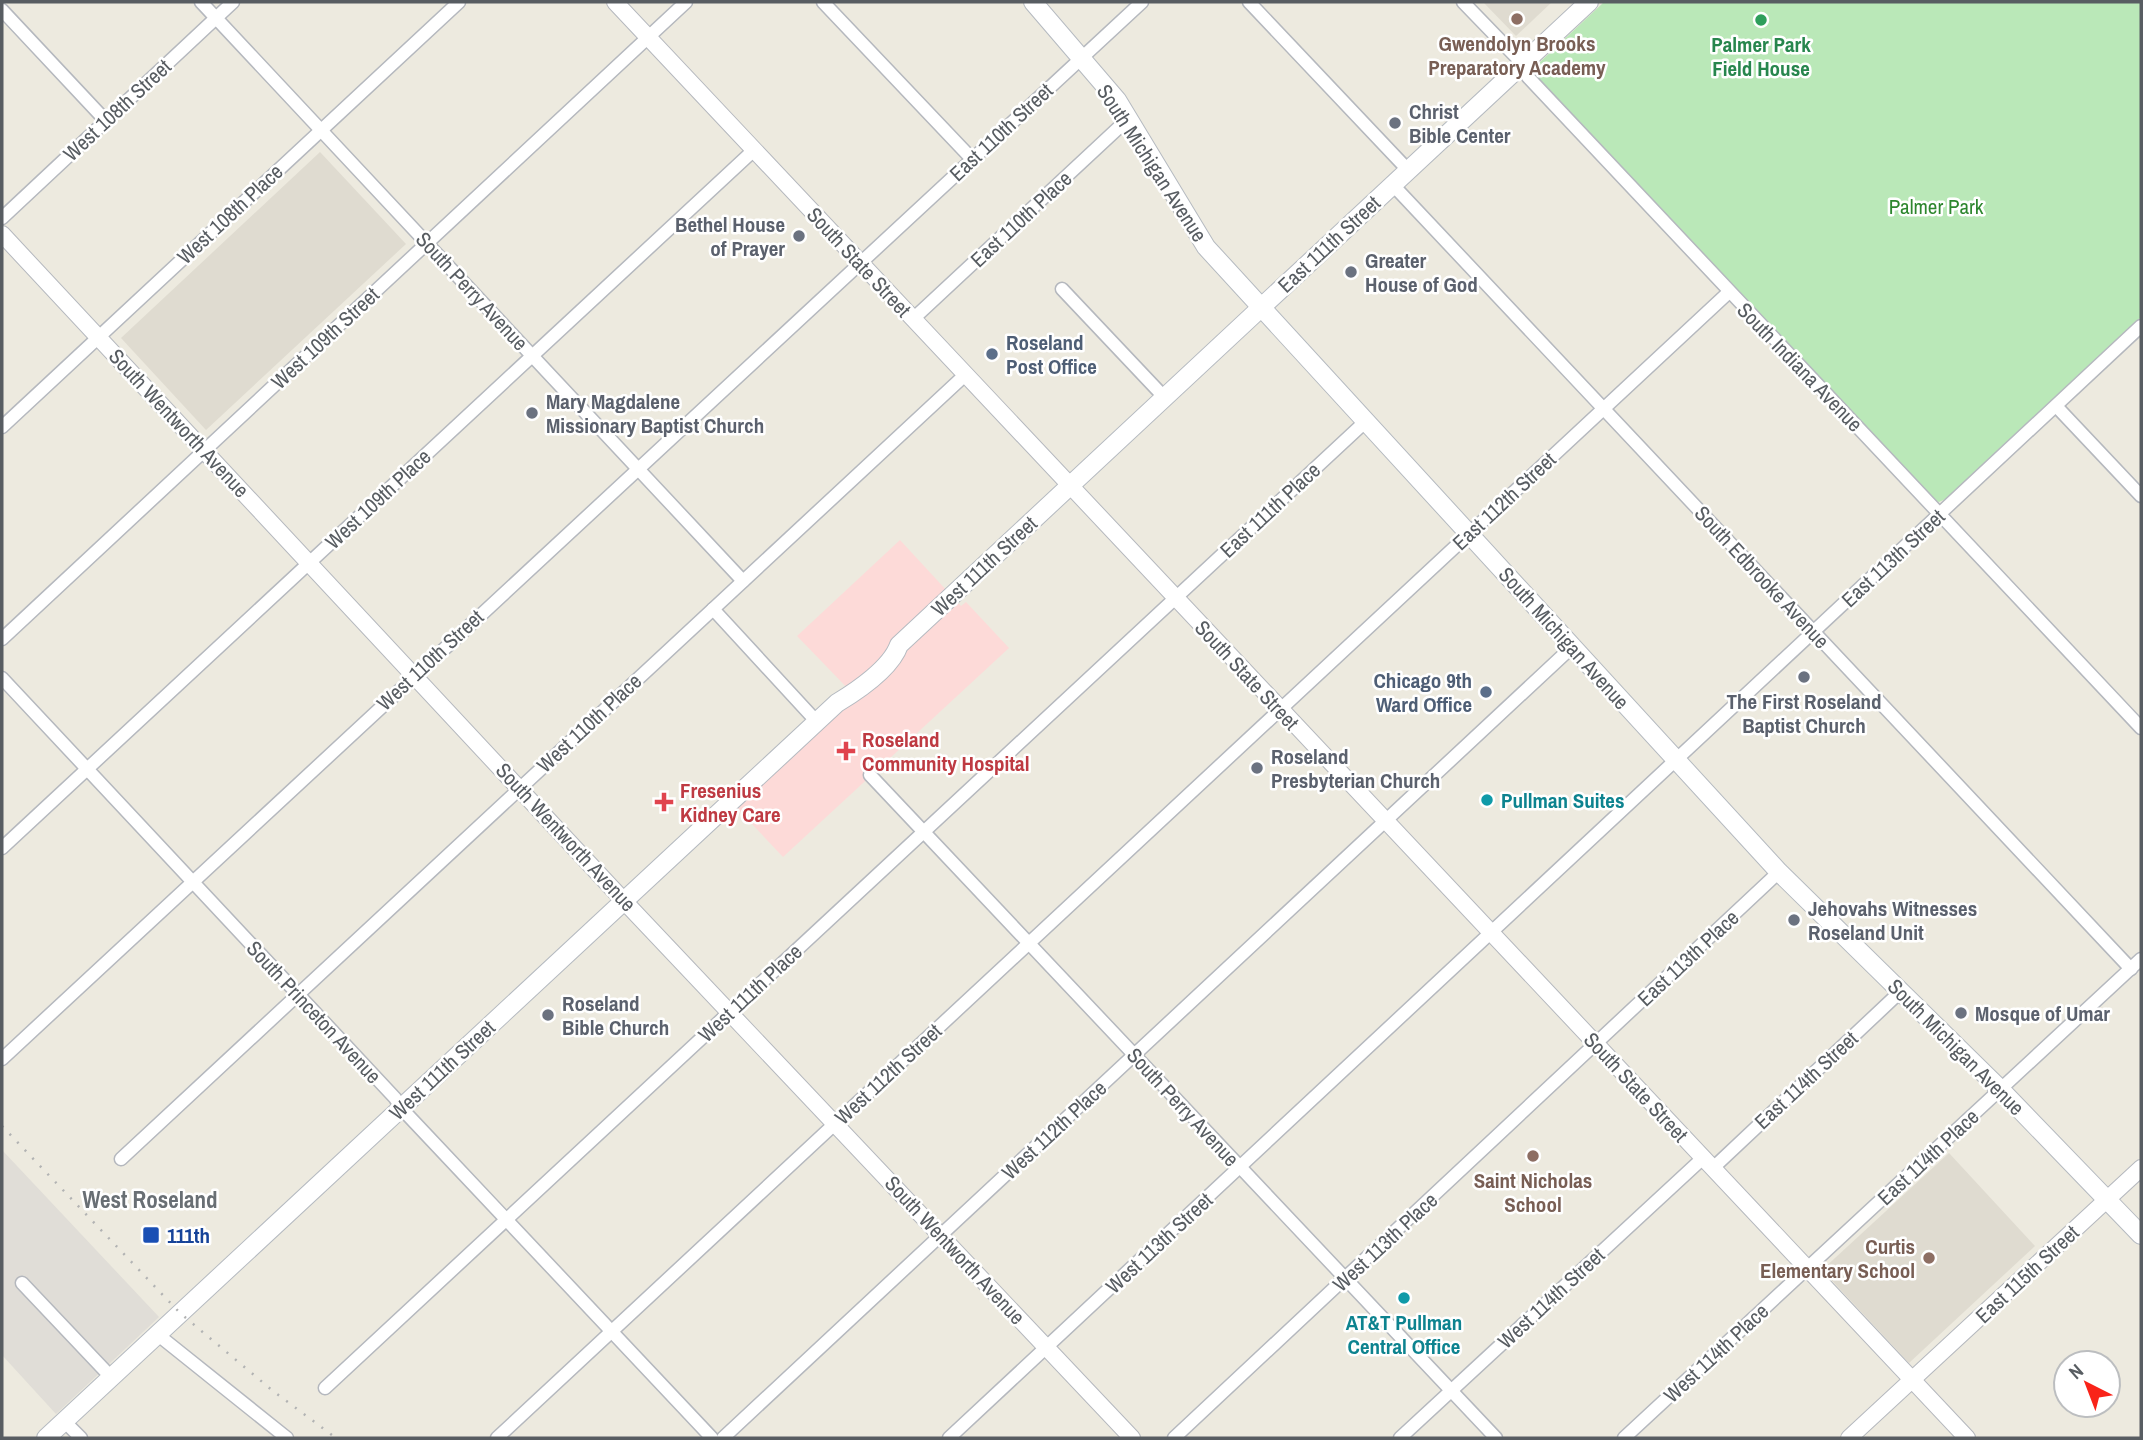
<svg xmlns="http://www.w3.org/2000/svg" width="2143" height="1440" font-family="'Archivo Narrow',sans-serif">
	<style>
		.industrial { fill: #e0ddd7 }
		.education { fill: #dfdbd0 }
		.medical { fill: #fddad8 }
		.green { fill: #bae8b8 }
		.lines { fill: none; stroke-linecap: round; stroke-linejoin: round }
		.minor-casing { stroke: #b5b8be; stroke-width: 15 }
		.tertiary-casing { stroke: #b5b8be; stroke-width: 18 }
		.secondary-casing { stroke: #b5bac0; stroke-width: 20 }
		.minor { stroke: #fff; stroke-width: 12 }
		.tertiary { stroke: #fff; stroke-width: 16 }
		.secondary { stroke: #fff; stroke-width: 18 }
		.rail { stroke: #b2b3b3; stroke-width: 2.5; stroke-dasharray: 2 9; stroke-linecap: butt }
		.education-dot { fill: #8d6e63; stroke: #fff; stroke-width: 2.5 }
		.leisure-dot { fill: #2e9e5b; stroke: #fff; stroke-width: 2.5 }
		.worship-dot { fill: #6b7280; stroke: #fff; stroke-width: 2.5 }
		.service-dot { fill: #5c6f8a; stroke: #fff; stroke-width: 2.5 }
		.health-dot { fill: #e0444e; stroke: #fff; stroke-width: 2.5 }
		.culture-dot { fill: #0f9aa8; stroke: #fff; stroke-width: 2.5 }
		.transit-dot { fill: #1a4fb4; stroke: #fff; stroke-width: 2.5 }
		.labels { text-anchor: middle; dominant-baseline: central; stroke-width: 5; stroke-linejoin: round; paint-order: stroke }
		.education-label { font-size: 21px; font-weight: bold; fill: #785e54; stroke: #fff }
		.leisure-label { font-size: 21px; font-weight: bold; fill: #27864d; stroke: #fff }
		.street-label { font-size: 21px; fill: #585d62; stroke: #fff }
		.worship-label { font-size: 21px; font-weight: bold; fill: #5b616d; stroke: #fff; text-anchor: start }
		.park-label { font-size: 21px; fill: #2d862e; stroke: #fff }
		.service-label { font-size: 21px; font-weight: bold; fill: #4e5e75; stroke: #fff; text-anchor: start }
		.health-label { font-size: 21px; font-weight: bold; fill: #be3a42; stroke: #fff; text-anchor: start }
		.culture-label { font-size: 21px; font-weight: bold; fill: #0d838f; stroke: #fff; text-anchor: start }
		.transit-label { font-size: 21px; font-weight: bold; fill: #164399; stroke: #fff; text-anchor: start }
		.neighbourhood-label { font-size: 23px; font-weight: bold; fill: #696f74; stroke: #fff }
	</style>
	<rect width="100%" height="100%" fill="#edeadf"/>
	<path class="industrial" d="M2,1150L159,1317L56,1414L2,1355Z"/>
	<g class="education">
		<path d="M1483,2H1552L1516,36Z"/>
		<path d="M320,152L406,244L206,430L121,338Z"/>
		<path d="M1949,1153L2035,1246L1909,1363L1822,1270Z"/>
	</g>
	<path class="medical" d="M900,540L961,606L966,602L1009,648L783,857L735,806L855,696L797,636Z"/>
	<path class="green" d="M1604,2H2141V317L1950,497L1939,502L1931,499L1534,76V68L1540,62Z"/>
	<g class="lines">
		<defs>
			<g id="minor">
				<path d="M201,2L743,581"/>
				<path d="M823,2L972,159"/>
				<path d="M1249,2L1408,170"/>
				<path d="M1463,2L1523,64L1528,77L2141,728"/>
				<path d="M2,10L106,121"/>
				<path d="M1393,185L2131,969"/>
				<path d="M2,218L233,2"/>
				<path d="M1062,289L1165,398"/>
				<path d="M913,319L1129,118"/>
				<path d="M2056,406L2141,496"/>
				<path d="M2,427L459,2"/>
				<path d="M713,609L817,722"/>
				<path d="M2,639L686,2"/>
				<path d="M2,678L395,1098L403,1110L712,1438"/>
				<path d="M870,775L1496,1438"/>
				<path d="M2,848L754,150"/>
				<path d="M2,1059L1142,2"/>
				<path d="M121,1159L965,375"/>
				<path d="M1713,1168L1900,992"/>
				<path d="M22,1283L111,1377"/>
				<path d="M157,1334L287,1438"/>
				<path d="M325,1388L1366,421"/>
				<path d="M64,1421L81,1438"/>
				<path d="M497,1438L1729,292"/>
				<path d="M723,1438L1572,647"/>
				<path d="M949,1438L2141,326"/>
				<path d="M1174,1438L1779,872"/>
				<path d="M1400,1438L1703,1158"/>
				<path d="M1624,1438L2141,959"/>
			</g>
			<g id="tertiary">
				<path d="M615,2L1967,1438"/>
				<path d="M2,234L624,901L1132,1438"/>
				<path d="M1849,1438L2141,1168"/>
			</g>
			<g id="secondary">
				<path d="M1033,2L1117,100L1206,247L1779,872L2001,1090L2141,1235"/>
				<path d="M46,1438L837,703C857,691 891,668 899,645L1589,2"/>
			</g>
		</defs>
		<use href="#minor" class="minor-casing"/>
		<use href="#tertiary" class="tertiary-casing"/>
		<use href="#secondary" class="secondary-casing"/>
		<use href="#minor" class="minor"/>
		<use href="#tertiary" class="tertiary"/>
		<use href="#secondary" class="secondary"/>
		<path class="rail" d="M2,1126L180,1313L273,1391L336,1438"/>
	</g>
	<g class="education-dot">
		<circle cx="1517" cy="19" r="7"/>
		<circle cx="1533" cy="1156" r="7"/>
		<circle cx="1929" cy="1258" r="7"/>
	</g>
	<circle class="leisure-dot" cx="1761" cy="20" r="7"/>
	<g class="worship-dot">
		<circle cx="1395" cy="123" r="7"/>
		<circle cx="799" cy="236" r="7"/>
		<circle cx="1351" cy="272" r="7"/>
		<circle cx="532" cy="413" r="7"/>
		<circle cx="1804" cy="677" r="7"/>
		<circle cx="1257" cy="768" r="7"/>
		<circle cx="1794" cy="920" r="7"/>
		<circle cx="1961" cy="1013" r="7"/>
		<circle cx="548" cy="1015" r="7"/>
	</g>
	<g class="service-dot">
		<circle cx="992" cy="354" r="7"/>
		<circle cx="1486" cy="692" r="7"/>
	</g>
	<g class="health-dot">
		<path d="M842.5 740.5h7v7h7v7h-7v7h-7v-7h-7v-7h7z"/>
		<path d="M660.5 791.5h7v7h7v7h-7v7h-7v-7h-7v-7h7z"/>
	</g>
	<g class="culture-dot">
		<circle cx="1487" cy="800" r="7"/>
		<circle cx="1404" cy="1298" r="7"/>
	</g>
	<rect class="transit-dot" x="142" y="1226" width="18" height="18" rx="3.5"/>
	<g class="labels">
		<g class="education-label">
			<text x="1517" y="43">Gwendolyn Brooks<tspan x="1517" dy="24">Preparatory Academy</tspan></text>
			<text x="1533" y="1180">Saint Nicholas<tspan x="1533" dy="24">School</tspan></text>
			<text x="1915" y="1246" text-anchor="end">Curtis<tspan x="1915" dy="24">Elementary School</tspan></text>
		</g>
		<g class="leisure-label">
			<text x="1761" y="44">Palmer Park<tspan x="1761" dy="24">Field House</tspan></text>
		</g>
		<g class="street-label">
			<text transform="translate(117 110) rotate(-43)">West 108th Street</text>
			<text transform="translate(1001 132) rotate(-43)">East 110th Street</text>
			<text transform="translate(1152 163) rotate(57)">South Michigan Avenue</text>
			<text transform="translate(230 214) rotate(-43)">West 108th Place</text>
			<text transform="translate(1021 219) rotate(-43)">East 110th Place</text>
			<text transform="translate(1329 244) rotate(-43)">East 111th Street</text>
			<text transform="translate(859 262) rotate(47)">South State Street</text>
			<text transform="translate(472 291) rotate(47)">South Perry Avenue</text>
			<text transform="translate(325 338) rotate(-43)">West 109th Street</text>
			<text transform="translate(1800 367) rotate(46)">South Indiana Avenue</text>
			<text transform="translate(179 423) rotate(47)">South Wentworth Avenue</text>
			<text transform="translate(378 499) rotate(-43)">West 109th Place</text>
			<text transform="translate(1504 501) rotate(-43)">East 112th Street</text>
			<text transform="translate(1270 510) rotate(-43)">East 111th Place</text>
			<text transform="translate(1893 558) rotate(-43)">East 113th Street</text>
			<text transform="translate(984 566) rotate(-43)">West 111th Street</text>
			<text transform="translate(1762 577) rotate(47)">South Edbrooke Avenue</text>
			<text transform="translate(1564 638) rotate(48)">South Michigan Avenue</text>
			<text transform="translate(430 660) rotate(-43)">West 110th Street</text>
			<text transform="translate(1247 675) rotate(47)">South State Street</text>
			<text transform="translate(589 723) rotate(-43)">West 110th Place</text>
			<text transform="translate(566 837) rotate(47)">South Wentworth Avenue</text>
			<text transform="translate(1688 958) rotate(-43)">East 113th Place</text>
			<text transform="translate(750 993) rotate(-43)">West 111th Place</text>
			<text transform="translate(314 1012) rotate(47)">South Princeton Avenue</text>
			<text transform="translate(1956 1047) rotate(45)">South Michigan Avenue</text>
			<text transform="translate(442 1070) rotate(-43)">West 111th Street</text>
			<text transform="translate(888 1074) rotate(-43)">West 112th Street</text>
			<text transform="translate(1806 1080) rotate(-43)">East 114th Street</text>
			<text transform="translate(1636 1087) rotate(47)">South State Street</text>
			<text transform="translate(1183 1107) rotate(47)">South Perry Avenue</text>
			<text transform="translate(1054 1130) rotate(-43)">West 112th Place</text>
			<text transform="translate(1928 1157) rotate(-43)">East 114th Place</text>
			<text transform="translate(1385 1242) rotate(-43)">West 113th Place</text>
			<text transform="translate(1159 1243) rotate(-43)">West 113th Street</text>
			<text transform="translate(955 1250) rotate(47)">South Wentworth Avenue</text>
			<text transform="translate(2027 1274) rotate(-43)">East 115th Street</text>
			<text transform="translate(1551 1298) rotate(-43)">West 114th Street</text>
			<text transform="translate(1716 1353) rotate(-43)">West 114th Place</text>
		</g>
		<g class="worship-label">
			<text x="1409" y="111">Christ<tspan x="1409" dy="24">Bible Center</tspan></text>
			<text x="785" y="224" text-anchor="end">Bethel House<tspan x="785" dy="24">of Prayer</tspan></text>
			<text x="1365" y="260">Greater<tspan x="1365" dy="24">House of God</tspan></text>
			<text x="546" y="401">Mary Magdalene<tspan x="546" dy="24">Missionary Baptist Church</tspan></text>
			<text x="1804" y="701" text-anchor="middle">The First Roseland<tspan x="1804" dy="24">Baptist Church</tspan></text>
			<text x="1271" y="756">Roseland<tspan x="1271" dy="24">Presbyterian Church</tspan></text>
			<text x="1808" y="908">Jehovahs Witnesses<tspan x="1808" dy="24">Roseland Unit</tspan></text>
			<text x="562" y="1003">Roseland<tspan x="562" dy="24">Bible Church</tspan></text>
			<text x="1975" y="1013">Mosque of Umar</text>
		</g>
		<g class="park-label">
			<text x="1936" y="206">Palmer Park</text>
		</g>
		<g class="service-label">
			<text x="1006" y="342">Roseland<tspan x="1006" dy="24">Post Office</tspan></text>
			<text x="1472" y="680" text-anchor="end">Chicago 9th<tspan x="1472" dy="24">Ward Office</tspan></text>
		</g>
		<g class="health-label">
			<text x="862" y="739">Roseland<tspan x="862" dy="24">Community Hospital</tspan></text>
			<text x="680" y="790">Fresenius<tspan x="680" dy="24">Kidney Care</tspan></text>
		</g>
		<g class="culture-label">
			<text x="1501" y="800">Pullman Suites</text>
			<text x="1404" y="1322" text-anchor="middle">AT&amp;T Pullman<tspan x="1404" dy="24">Central Office</tspan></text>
		</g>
		<g class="transit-label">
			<text x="167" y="1235">111th</text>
		</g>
		<g class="neighbourhood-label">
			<text x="150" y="1199">West Roseland</text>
		</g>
	</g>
	<rect width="2143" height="1440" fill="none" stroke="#585d62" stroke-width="7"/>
	<g transform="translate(2087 1384) rotate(318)"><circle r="33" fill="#ffffff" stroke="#bcbec0" stroke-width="2"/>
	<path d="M0-5L12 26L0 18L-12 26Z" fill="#f92319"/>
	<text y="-10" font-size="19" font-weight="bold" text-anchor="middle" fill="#585d62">N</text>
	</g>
</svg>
